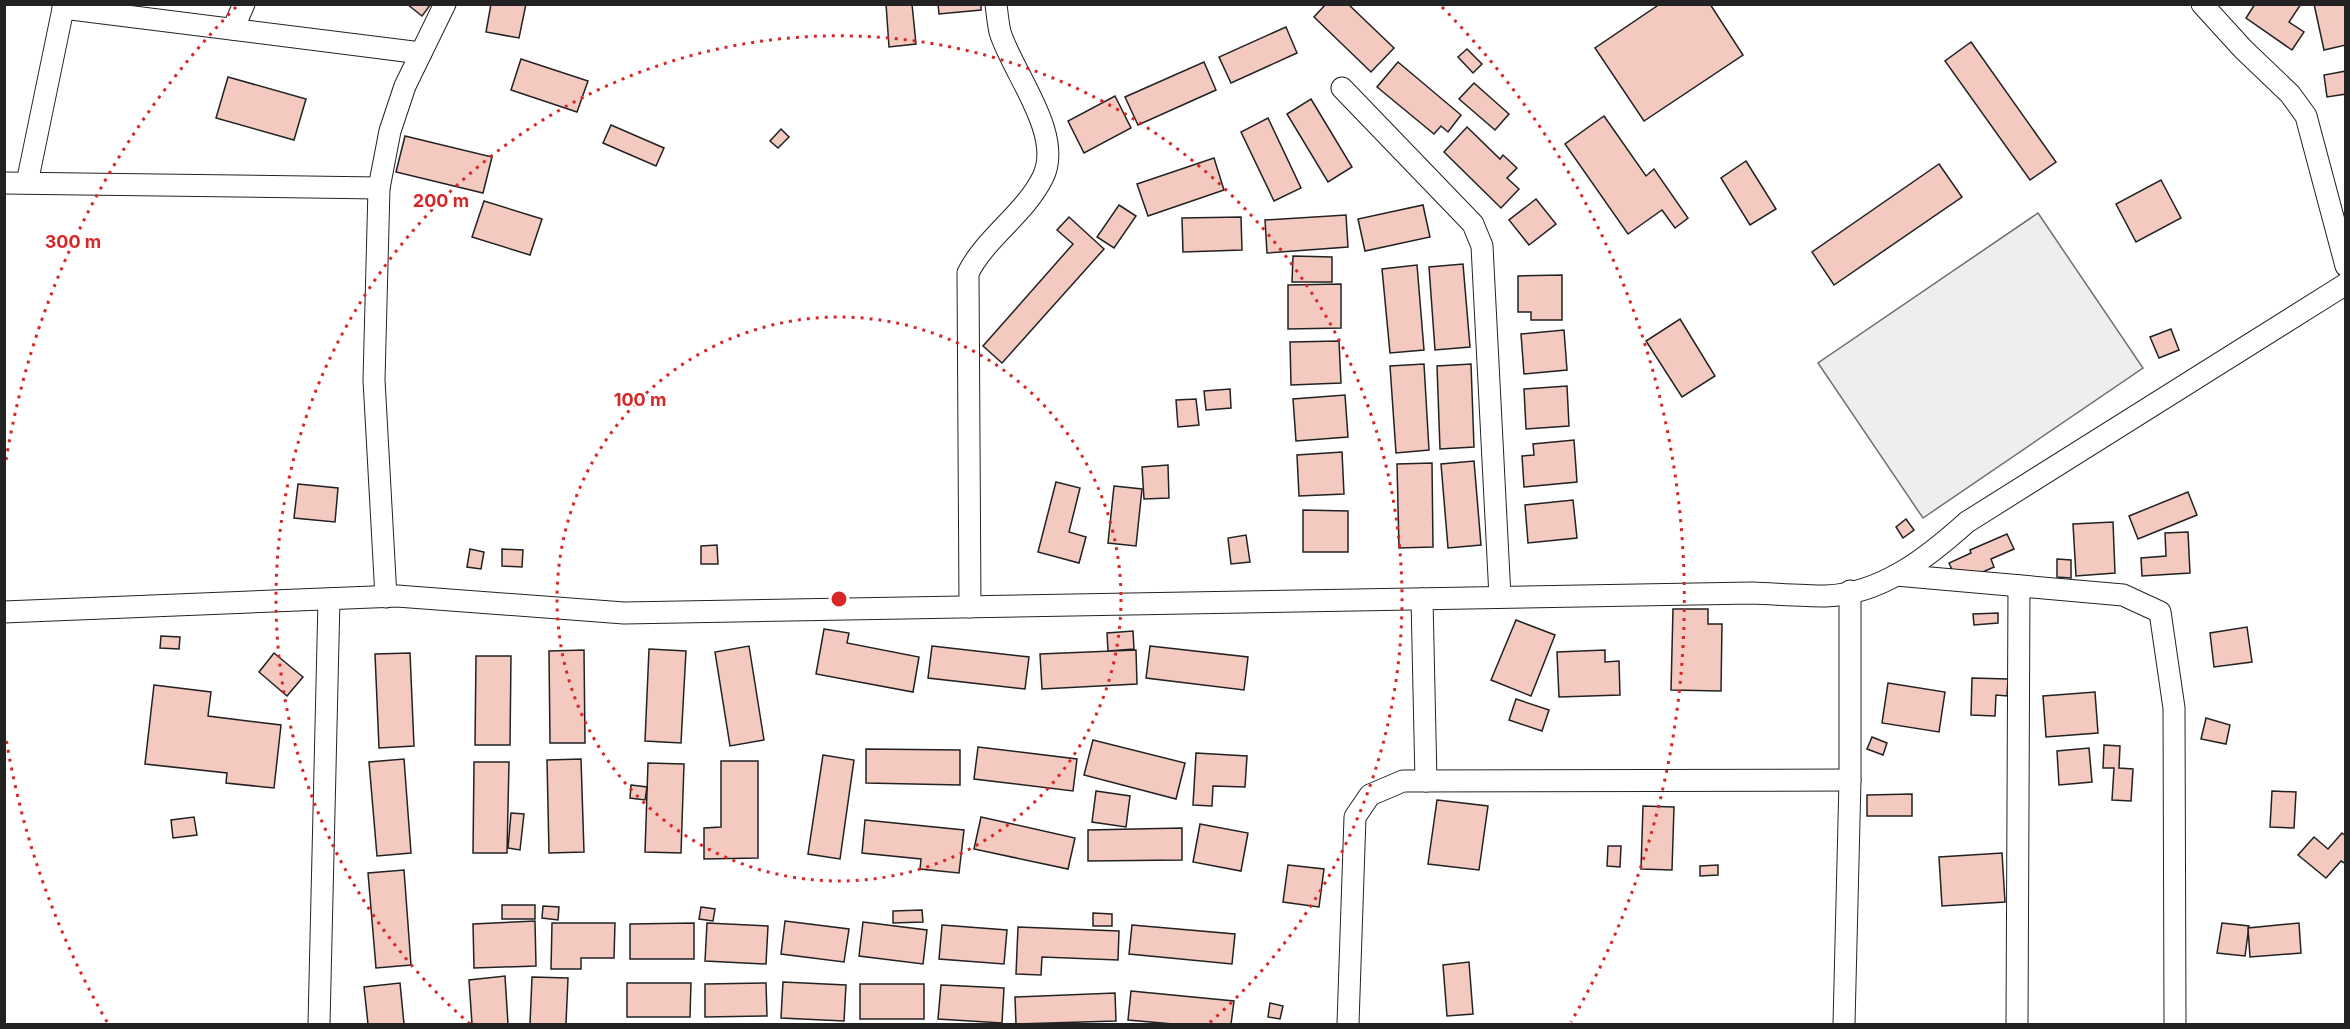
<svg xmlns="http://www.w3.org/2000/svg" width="2350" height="1029" font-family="Inter,sans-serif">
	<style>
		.green { fill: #eee; stroke: #6f6f6f; stroke-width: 1.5 }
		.building { fill: #f3c9c0; stroke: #222; stroke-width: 1.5 }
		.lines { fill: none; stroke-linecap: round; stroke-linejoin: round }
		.minor-casing { stroke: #222; stroke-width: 23 }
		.minor { stroke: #fff; stroke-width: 21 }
		.ring { fill: none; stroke: #d62828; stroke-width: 3; stroke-dasharray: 3 6 }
		.centre { fill: #d62828; stroke: #fff; stroke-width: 3 }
		.ring-label { font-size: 18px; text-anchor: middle; font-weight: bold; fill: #d62828; stroke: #fff; stroke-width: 4.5; stroke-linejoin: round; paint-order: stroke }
	</style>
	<rect width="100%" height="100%" fill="#fff"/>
	<path class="green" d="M2038,213L2143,368L1923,518L1818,363Z"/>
	<g class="building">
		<path d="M407,4H431L422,16Z"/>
		<path d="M491,4H526L519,38L486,32Z"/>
		<path d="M886,4H912L916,44L889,47Z"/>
		<path d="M938,4H981V10L939,14Z"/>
		<path d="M1326,4H1348L1394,48L1371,72L1314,17Z"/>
		<path d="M1660,4H1710L1743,55L1644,121L1595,48Z"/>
		<path d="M2255,4H2301L2289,22L2304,32L2292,50L2246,18Z"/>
		<path d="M2314,4H2346V45L2324,50Z"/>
		<path d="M1286,27L1297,53L1231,83L1219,57Z"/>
		<path d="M1971,42L2056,162L2030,180L1945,61Z"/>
		<path d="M1467,49L1482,64L1473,73L1458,57Z"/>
		<path d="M521,59L588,81L577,112L511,90Z"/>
		<path d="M1204,62L1216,90L1138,125L1125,97Z"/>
		<path d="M1398,62L1461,115L1448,132L1441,126L1434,134L1377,87Z"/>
		<path d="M2346,71V94L2327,97L2324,75Z"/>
		<path d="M228,77L306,99L294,140L216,118Z"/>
		<path d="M1474,83L1509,114L1495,130L1459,99Z"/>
		<path d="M1115,96L1131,128L1084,153L1068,121Z"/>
		<path d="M1311,99L1352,167L1328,182L1287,114Z"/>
		<path d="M1604,116L1646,176L1654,169L1688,218L1675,228L1662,210L1628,234L1565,144Z"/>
		<path d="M1268,118L1301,188L1274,201L1241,132Z"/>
		<path d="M611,125L664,148L656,166L603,143Z"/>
		<path d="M1467,127L1500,159L1503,155L1517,168L1507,178L1519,189L1501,208L1444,152Z"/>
		<path d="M781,129L789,137L778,148L770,141Z"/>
		<path d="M405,136L492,157L483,193L396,172Z"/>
		<path d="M1214,158L1224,190L1148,216L1137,184Z"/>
		<path d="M1746,161L1776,209L1750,225L1721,178Z"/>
		<path d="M1939,164L1962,197L1834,285L1812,252Z"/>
		<path d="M2161,180L2181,218L2136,242L2116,204Z"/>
		<path d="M1536,199L1556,224L1529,245L1509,220Z"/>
		<path d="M484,201L542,219L530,255L472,237Z"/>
		<path d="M1119,205L1136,216L1114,248L1097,237Z"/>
		<path d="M1423,205L1430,237L1365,251L1358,219Z"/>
		<path d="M1346,215L1348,247L1267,253L1265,220Z"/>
		<path d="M1069,217L1104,249L1002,363L983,346L1073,244L1057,230Z"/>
		<path d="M1241,217L1242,250L1183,252L1182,218Z"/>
		<path d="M1293,256L1332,257V282H1292Z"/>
		<path d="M1463,264L1470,347L1435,350L1429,267Z"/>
		<path d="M1417,265L1424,350L1390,353L1382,269Z"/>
		<path d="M1562,275V320H1531V312H1518V276Z"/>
		<path d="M1341,284V328L1288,329V285Z"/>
		<path d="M1680,319L1715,376L1682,397L1646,341Z"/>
		<path d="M2171,329L2179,350L2159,358L2150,337Z"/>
		<path d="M1564,330L1567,370L1524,374L1521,334Z"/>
		<path d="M1339,341L1341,383L1291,385L1290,342Z"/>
		<path d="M1424,364L1429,450L1396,453L1390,366Z"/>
		<path d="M1471,364L1474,447L1440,449L1437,366Z"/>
		<path d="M1567,386L1569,426L1526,429L1524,389Z"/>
		<path d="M1230,389L1231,408L1206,410L1204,391Z"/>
		<path d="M1345,395L1348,437L1296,441L1293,399Z"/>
		<path d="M1196,399L1199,425L1178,427L1176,400Z"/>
		<path d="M1574,440L1577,482L1524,487L1522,456L1534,455L1533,444Z"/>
		<path d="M1342,452L1344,494L1299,496L1297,455Z"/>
		<path d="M1474,461L1481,545L1448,548L1441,464Z"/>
		<path d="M1432,463L1433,547L1399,548L1397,464Z"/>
		<path d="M1168,465L1169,498L1144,499L1142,467Z"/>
		<path d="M1056,482L1080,488L1069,532L1086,537L1079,563L1038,552Z"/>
		<path d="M298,484L338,488L335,522L294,518Z"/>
		<path d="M1114,486L1142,489L1136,546L1108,543Z"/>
		<path d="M2188,492L2197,515L2138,539L2129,516Z"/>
		<path d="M1573,500L1577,538L1528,543L1525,505Z"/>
		<path d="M1303,510L1348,511V552H1303Z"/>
		<path d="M1906,519L1914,530L1903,538L1896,527Z"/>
		<path d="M2113,522L2115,573L2076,576L2073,524Z"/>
		<path d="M2188,532L2190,573L2142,576L2141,558L2166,556L2165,533Z"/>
		<path d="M2007,534L2014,549L1991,559L1994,567L1958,583L1949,563L1971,553L1970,550Z"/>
		<path d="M1246,535L1250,562L1231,564L1228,538Z"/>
		<path d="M717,545L718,564H701V546Z"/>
		<path d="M470,549L484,552L481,569L467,567Z"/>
		<path d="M502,549L523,550L522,567L502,566Z"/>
		<path d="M2057,559L2071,560V578L2057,577Z"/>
		<path d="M1673,609H1708V624H1722L1721,691L1671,690Z"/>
		<path d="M1998,613V623L1974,625L1973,614Z"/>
		<path d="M1516,620L1555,635L1531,696L1491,680Z"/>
		<path d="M2247,627L2252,662L2214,667L2210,633Z"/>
		<path d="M824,629L849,633L847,643L919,657L913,692L816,674Z"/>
		<path d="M1133,631L1134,649L1108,651L1107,633Z"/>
		<path d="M161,636L180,637L179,649L160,648Z"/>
		<path d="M749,646L764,740L730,746L715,652Z"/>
		<path d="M932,646L1029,657L1025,689L928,678Z"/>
		<path d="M1150,646L1248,657L1244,690L1146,678Z"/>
		<path d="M649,649L686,651L681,743L645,741Z"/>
		<path d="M584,650L585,743H550L549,651Z"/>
		<path d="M1136,650L1137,684L1042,689L1040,654Z"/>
		<path d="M1605,650V662L1619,661L1620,695L1559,697L1557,652Z"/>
		<path d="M274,653L303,677L287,696L259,672Z"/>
		<path d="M410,653L414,746L379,748L375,654Z"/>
		<path d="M476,656H511L510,745H475Z"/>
		<path d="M1972,678L2008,679L2007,696L1996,695L1995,716L1971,715Z"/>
		<path d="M1888,683L1945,692L1939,732L1882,723Z"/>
		<path d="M154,685L211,692L208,716L281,725L274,788L226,783L227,773L145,764Z"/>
		<path d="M2095,692L2098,733L2046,737L2043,696Z"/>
		<path d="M1516,699L1549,710L1542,731L1509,720Z"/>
		<path d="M2206,718L2230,725L2226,744L2201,739Z"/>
		<path d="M1872,737L1887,743L1883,755L1867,749Z"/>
		<path d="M1093,740L1185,763L1176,799L1084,775Z"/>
		<path d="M2104,745L2120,746L2119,768L2133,769L2131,801L2112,800L2114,768H2103Z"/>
		<path d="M978,747L1077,759L1073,791L974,779Z"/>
		<path d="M2089,748L2092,782L2059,785L2057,751Z"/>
		<path d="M866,749L960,750V785L866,783Z"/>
		<path d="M1196,753L1247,756L1245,787L1213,786L1212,806L1193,805Z"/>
		<path d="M823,755L854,760L840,859L808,854Z"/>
		<path d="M404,759L411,853L377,856L369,762Z"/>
		<path d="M581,759L584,852L549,853L547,760Z"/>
		<path d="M721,761H758V858L704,859V828L721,827Z"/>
		<path d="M474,762H509L507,853H473Z"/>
		<path d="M648,763L684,764L681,853L645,852Z"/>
		<path d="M631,785L647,787L645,800L630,798Z"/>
		<path d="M1096,791L1130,796L1126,827L1092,822Z"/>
		<path d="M2272,791L2296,792L2294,828L2270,827Z"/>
		<path d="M1912,794V816H1867V795Z"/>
		<path d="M1437,800L1488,806L1479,870L1428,864Z"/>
		<path d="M1643,806L1674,807L1672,870L1641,869Z"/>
		<path d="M511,813L524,814L520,850L508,848Z"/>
		<path d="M194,817L197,835L173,838L171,820Z"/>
		<path d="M981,817L1075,838L1068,869L974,849Z"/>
		<path d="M865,820L964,830L959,873L920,869L921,859L862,853Z"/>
		<path d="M1200,824L1248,833L1241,871L1193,862Z"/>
		<path d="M1182,828V860L1088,861V830Z"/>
		<path d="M2342,833L2346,836V864L2341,861L2326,878L2298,855L2314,837L2328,849Z"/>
		<path d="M1608,846H1621L1620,867L1607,866Z"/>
		<path d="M2002,853L2005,902L1942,906L1939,857Z"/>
		<path d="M1288,865L1324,869L1319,907L1283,902Z"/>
		<path d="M1718,865V875L1700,876V866Z"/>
		<path d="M404,870L411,965L376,968L368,873Z"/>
		<rect x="502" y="905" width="33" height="14"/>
		<path d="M543,906L559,907L558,920L542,918Z"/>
		<path d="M701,907L715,909L713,921L699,919Z"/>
		<path d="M922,910L923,922L893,923V911Z"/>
		<path d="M1093,913L1112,914V926H1093Z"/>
		<path d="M535,921L536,966L474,968L473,924Z"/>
		<path d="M785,921L849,929L844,962L781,954Z"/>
		<path d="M863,922L927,930L923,964L859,956Z"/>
		<path d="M552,923H615L614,958H581V969H551Z"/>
		<path d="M694,923V959H630V924Z"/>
		<path d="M707,923L768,926L766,964L705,961Z"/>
		<path d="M2222,923L2249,926L2245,956L2217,953Z"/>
		<path d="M2299,923L2301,953L2250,957L2248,928Z"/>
		<path d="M942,925L1007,930L1004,964L939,959Z"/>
		<path d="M1132,925L1235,934L1232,964L1129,954Z"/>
		<path d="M1018,927L1119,931L1118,960L1042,957L1041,975L1016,974Z"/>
		<path d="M1469,962L1473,1014L1447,1016L1443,965Z"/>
		<path d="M505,976L508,1024H472L469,980Z"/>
		<path d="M532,977L568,978L566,1024H530Z"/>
		<path d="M783,982L846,985L844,1021L781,1018Z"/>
		<path d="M400,983L404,1024H368L364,987Z"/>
		<path d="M627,983H691L690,1017H627Z"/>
		<path d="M766,983L767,1016L705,1017V984Z"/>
		<rect x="860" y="984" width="64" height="35"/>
		<path d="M941,985L1004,988L1002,1023L938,1019Z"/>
		<path d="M1131,991L1234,1001L1231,1024H1173L1128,1020Z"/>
		<path d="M1115,993L1116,1021L1016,1024L1015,997Z"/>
		<path d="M1270,1003L1283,1006L1280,1019L1268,1017Z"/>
	</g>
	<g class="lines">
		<defs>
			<g id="minor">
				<path d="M2202,4L2243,49L2290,94L2306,116L2346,266"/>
				<path d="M63,8L421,53"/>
				<path d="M233,29L244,4"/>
				<path d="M1342,88L1473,224L1482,246L1500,597"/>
				<path d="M4,183L379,188"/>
				<path d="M27,183L64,4"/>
				<path d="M1896,575L2123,595L2160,612L2174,708L2175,1024"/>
				<path d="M386,597L374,380L379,188L390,131L405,86L445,4"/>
				<path d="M1422,599L1426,781"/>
				<path d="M970,607L968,273C986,237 1025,214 1043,177C1064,134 1012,72 1000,32C998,23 997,13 996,4"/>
				<path d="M4,612L397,596L624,613L1752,593C1777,594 1802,596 1826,596C1882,594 1928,557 1967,522L2346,284"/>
				<path d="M319,1024L329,599"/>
				<path d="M1348,1024L1355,817L1370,795L1403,781L1850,780"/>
				<path d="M1844,1024L1850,780V591"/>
				<path d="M2017,1024L2019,586"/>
			</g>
		</defs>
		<use href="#minor" class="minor-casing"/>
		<use href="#minor" class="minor"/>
	</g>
	<g class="ring">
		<circle cx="839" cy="599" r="282"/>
		<path d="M470 1024A563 563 0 1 1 1208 1024"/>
		<path d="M107 1022A845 845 0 0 1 6 738M6 460A845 845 0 0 1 236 7M1442 7A845 845 0 0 1 1571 1022"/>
	</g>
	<circle cx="839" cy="599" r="9" class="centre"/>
	<g class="ring-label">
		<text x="441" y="207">200 m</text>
		<text x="73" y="248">300 m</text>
		<text x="640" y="406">100 m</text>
	</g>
	<rect width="2350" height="1029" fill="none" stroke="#222222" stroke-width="12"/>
</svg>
